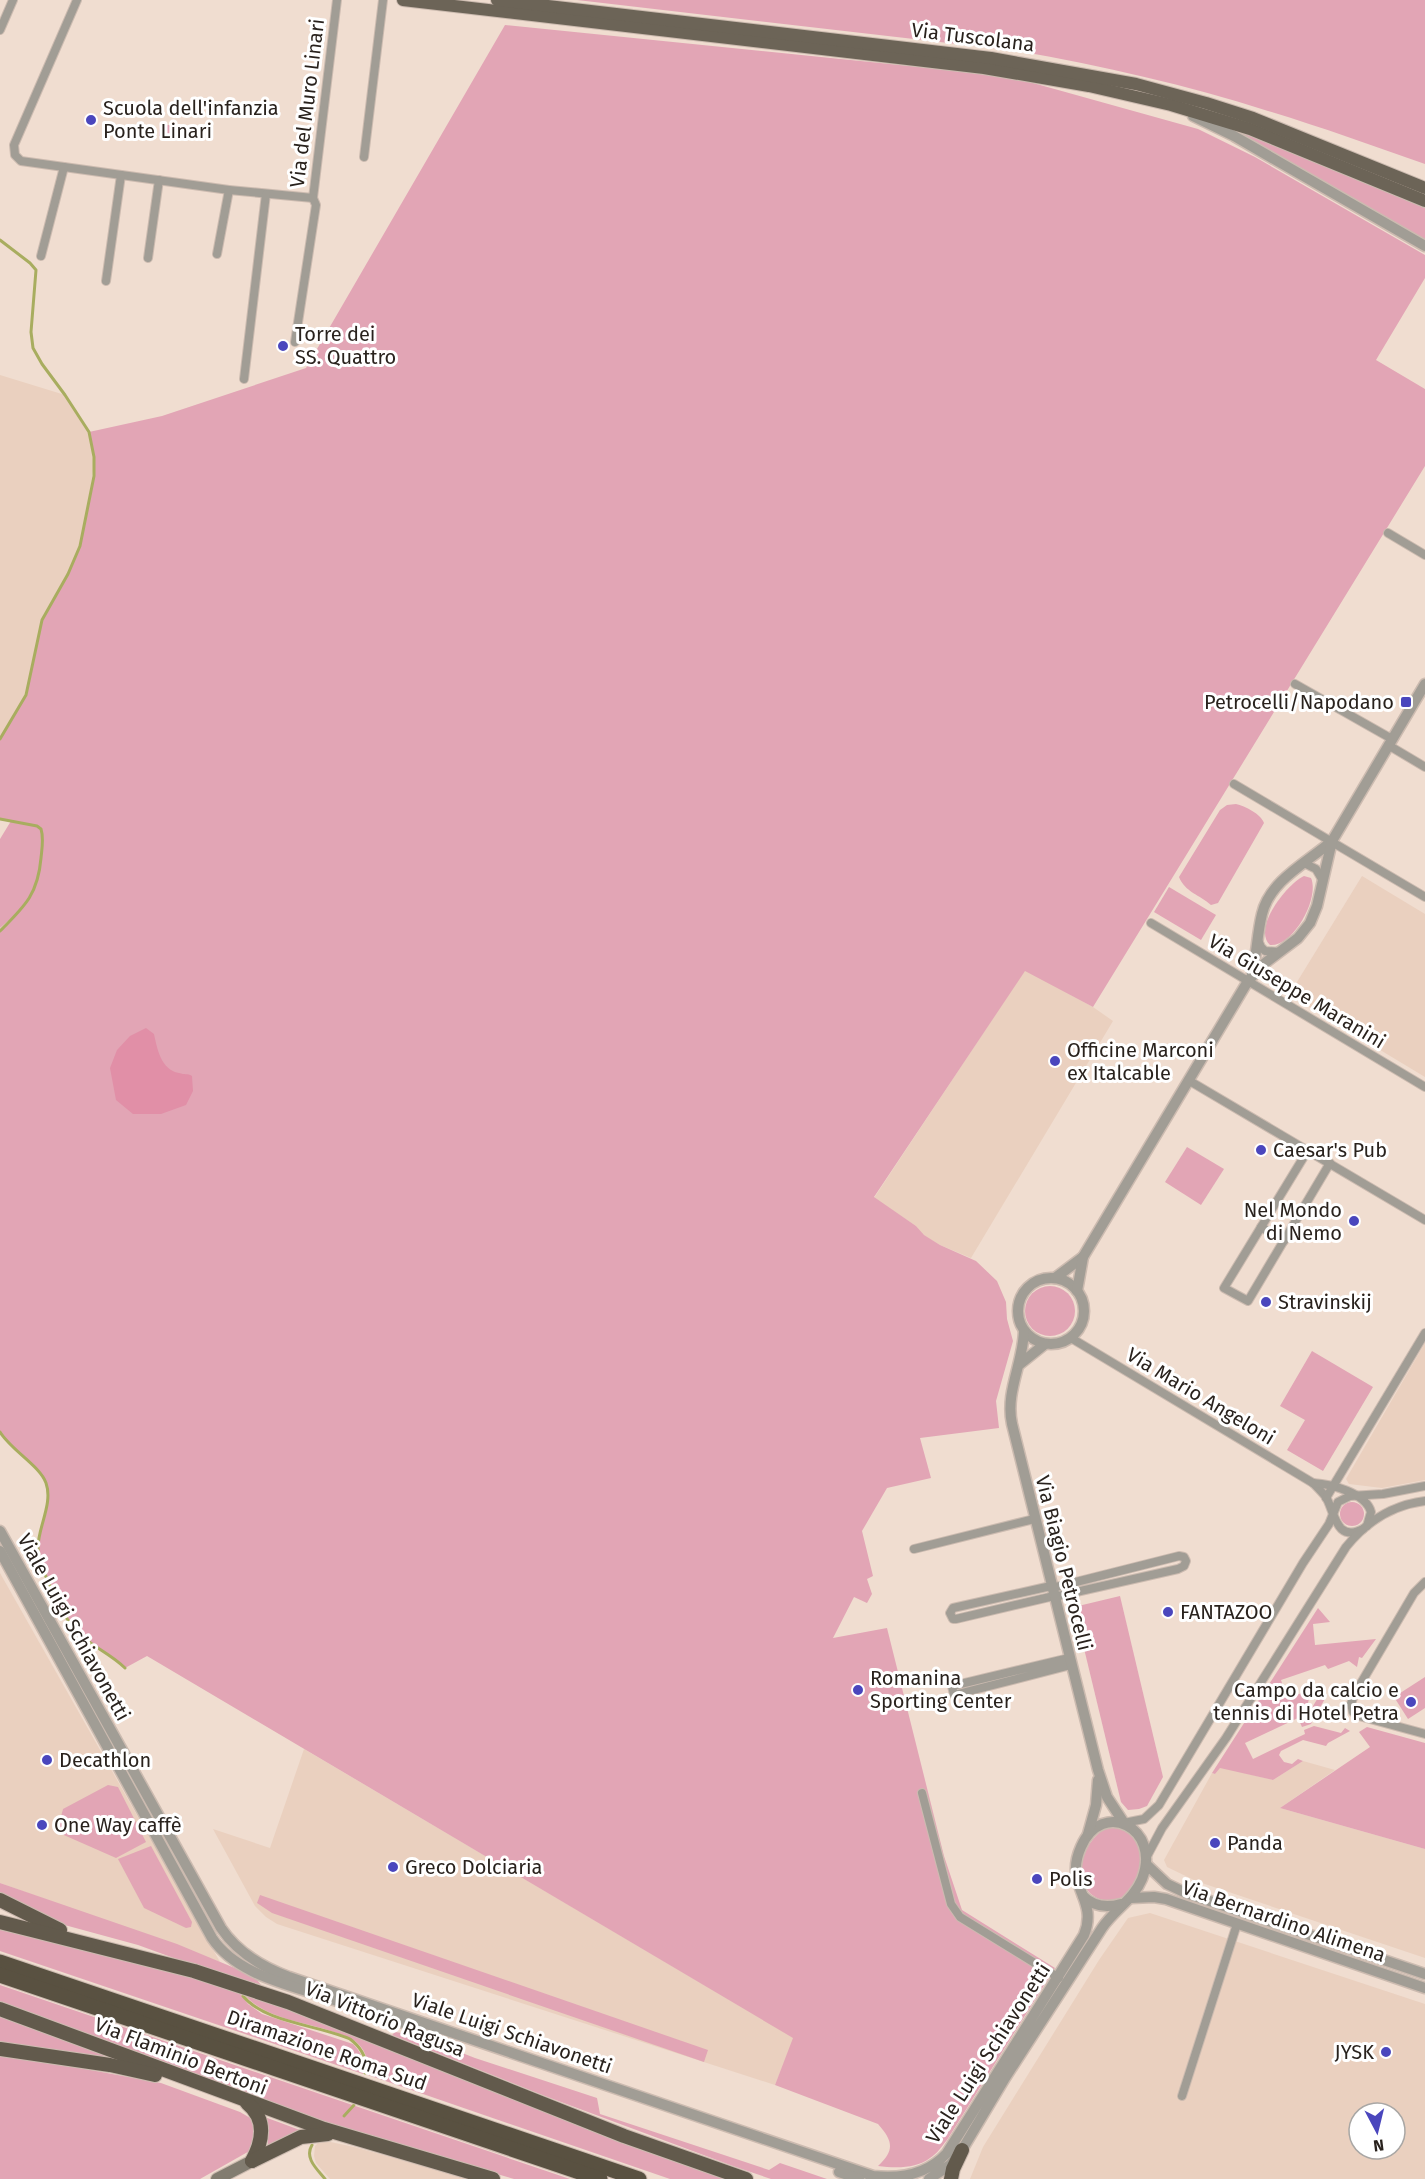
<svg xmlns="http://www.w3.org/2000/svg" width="1425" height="2179" font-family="'Fira Sans',sans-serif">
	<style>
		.built { fill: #ead0bf; fill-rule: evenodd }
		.green { fill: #e2a5b5 }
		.forest { fill: #e18fa7 }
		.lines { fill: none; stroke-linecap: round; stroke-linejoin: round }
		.stream { stroke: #a8ad5f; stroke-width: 3 }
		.minor-casing { stroke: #ccbbb0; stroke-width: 10 }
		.tertiary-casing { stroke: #ccbbb0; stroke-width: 13 }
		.secondary-casing { stroke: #ccbbb0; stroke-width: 14 }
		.primary-casing { stroke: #ccbbb0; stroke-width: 14 }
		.trunk-casing { stroke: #ccbbb0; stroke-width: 16 }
		.motorway-casing { stroke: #ccbbb0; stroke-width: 17 }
		.minor { stroke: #a19d95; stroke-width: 8 }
		.tertiary { stroke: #a19d95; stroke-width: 10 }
		.secondary { stroke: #827c70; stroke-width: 12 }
		.primary { stroke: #6c6457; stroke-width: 12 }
		.trunk { stroke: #625a4c; stroke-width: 14 }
		.motorway { stroke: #595141; stroke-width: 15 }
		.poi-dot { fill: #4a46bd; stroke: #fff; stroke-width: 2 }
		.labels { text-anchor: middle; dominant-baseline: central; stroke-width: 6; stroke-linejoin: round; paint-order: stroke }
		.street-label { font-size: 20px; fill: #29221d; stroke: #fff }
		.poi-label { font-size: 20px; fill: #29221d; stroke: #fff; text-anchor: start }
	</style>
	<rect width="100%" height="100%" fill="#f0ddd0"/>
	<g class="built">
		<path d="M0,375L65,395L89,432L94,464L84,533L74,561L44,614L26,695L0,739Z"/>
		<path d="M1362,876L1425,914V1077L1289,995Z"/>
		<path d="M1025,970L1093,1007L1113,1021L971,1258L940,1245L923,1235L916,1226L874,1198Z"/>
		<path d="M1425,1343V1480L1382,1488L1349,1484L1346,1479Z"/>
		<path d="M0,1573L220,1962L0,1883Z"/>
		<path d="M304,1749L794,2038L775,2085L277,1924L266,1917L255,1906L213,1829L270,1848Z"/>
		<path d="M1303,1761L1335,1770L1280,1808L1425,1849V1958L1196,1881L1167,1867L1164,1860L1212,1773L1215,1774L1220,1767L1273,1780Z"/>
		<path d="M1150,1913L1425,2004V2179H970L983,2147L1099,1960L1128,1918ZM1359,2113H1395V2149H1359Z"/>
		<path d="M326,2141L354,2147L469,2179H330L316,2163L314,2156L315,2146L318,2143Z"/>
	</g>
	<g class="green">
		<path d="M577,0H1425V164C1373,146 1321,127 1268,111C1187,85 1103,66 1018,51Z"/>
		<path d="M505,25L1008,76L1198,129L1255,157L1425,255V278L1376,360L1425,389V466L1093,1007L1025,971L874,1197L916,1226L924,1235L940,1245L976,1261L997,1281L1006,1302L1007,1319L1013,1341L996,1401L999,1428L920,1438L931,1478L887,1488L862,1531L873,1576L867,1579L872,1594L867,1603L854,1597L833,1638L887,1628L944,1856L962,1910L1055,1968L947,2140C942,2146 937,2154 930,2158C916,2169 895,2168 878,2166C895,2150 893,2141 878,2124L775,2085L793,2038L147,1656L125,1668C110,1654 91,1646 77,1632C65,1619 37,1563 38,1546C39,1525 53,1503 46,1483C40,1466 11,1449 0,1432V931L15,915L0,928V839L11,821L0,819V739L26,695L42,620L68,574L80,546L94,476V457L89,432L162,416L306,368Z"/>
		<path d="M160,124L186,127L184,139L159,136Z"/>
		<path d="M1237,131H1243L1425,204V240Z"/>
		<path d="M1236,804C1245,806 1261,814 1264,823L1218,903L1211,905C1200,895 1185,892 1179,877L1220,810L1227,805Z"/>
		<path d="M1304,876L1311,878C1320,898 1293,947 1270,945C1252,928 1287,884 1304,876Z"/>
		<path d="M1169,887L1216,915L1201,940L1154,912Z"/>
		<path d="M1187,1147L1224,1169L1201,1205L1165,1182Z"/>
		<circle cx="1050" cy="1311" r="25"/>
		<path d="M1312,1351L1373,1387L1323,1471L1287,1450L1305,1420L1280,1406Z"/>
		<circle cx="1352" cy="1514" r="12"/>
		<path d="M1120,1596L1163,1777L1147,1806L1139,1809L1128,1810L1121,1802L1074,1607Z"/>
		<path d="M1318,1608L1330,1622L1313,1624L1315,1645L1376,1639L1362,1658L1359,1657L1357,1667L1349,1661L1328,1669L1325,1665L1281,1680L1287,1698L1311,1690L1308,1703L1298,1706V1710L1304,1713L1310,1711L1319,1696L1327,1695L1311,1724L1302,1727L1298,1718L1245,1743L1253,1759L1305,1734L1304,1730L1314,1726L1341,1733L1345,1728L1350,1731L1328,1743L1326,1746L1303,1740L1281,1751L1279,1755L1284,1762L1292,1764L1298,1759L1303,1761L1273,1780L1220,1768L1215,1774L1212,1773Z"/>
		<path d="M1425,1677V1708L1408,1719L1394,1697Z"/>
		<path d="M1367,1727L1425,1743V1849L1280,1808L1370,1747L1359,1732Z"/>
		<path d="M108,1785L118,1787L146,1842L116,1858L57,1832L63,1809Z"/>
		<path d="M1108,1827H1120L1137,1839C1138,1845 1141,1851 1141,1857C1141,1861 1140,1867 1139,1871C1128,1919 1071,1904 1083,1859C1087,1845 1095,1834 1108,1827Z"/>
		<path d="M151,1846L192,1922L191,1927L186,1928L144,1908L118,1859Z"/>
		<path d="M0,1883L177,1944L254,1976L261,1985L182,1961L138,1945L50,1921L0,1897Z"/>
		<path d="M260,1895L708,2050L704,2062L272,1913L257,1903Z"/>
		<path d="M0,1928L184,1974L238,1991L248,2004L262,2014L353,2044C361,2052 366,2062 363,2074L0,1951Z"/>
		<path d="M0,1985L570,2179H514L371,2138L316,2120L0,2003Z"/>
		<path d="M242,1991L367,2038L595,2132L730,2179H670L368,2075C369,2061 366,2050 355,2041C323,2022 264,2024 242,1991Z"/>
		<path d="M0,2017L126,2063L0,2046Z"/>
		<path d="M395,2032L416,2035L475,2058L597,2098L600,2114L769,2170L780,2163L827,2179H771L733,2166L545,2096L392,2035Z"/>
		<path d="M0,2056L58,2064L161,2083L240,2112L252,2119L256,2124L253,2149L200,2179H0Z"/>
		<path d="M262,2116L308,2133L268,2146V2128Z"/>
	</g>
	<path class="forest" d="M146,1028L154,1034C157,1048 161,1070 179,1073C185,1075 187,1073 192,1076L193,1091L186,1105L161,1114H133L116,1100L110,1068L117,1050L130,1036Z"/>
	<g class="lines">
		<g class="stream">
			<path d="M0,240L30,263L36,270L31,332L33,348L42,364L65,395L89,432L94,457V476L80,546L68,574L42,620L26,695L0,739"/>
			<path d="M0,819L37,826L41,829C44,838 42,848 41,858C38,894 25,906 0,931"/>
			<path d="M0,1432C11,1450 40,1466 46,1483C53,1503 39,1525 38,1546C37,1564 64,1619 77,1632C91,1646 111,1654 125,1668"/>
			<path d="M243,1996C265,2023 319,2025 350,2039C362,2048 368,2059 365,2073"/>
			<path d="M344,2116L354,2105"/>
			<path d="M312,2145C304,2158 317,2169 325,2179"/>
		</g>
		<defs>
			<g id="minor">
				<path d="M77,0L14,145L15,155L21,161L229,190L313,198L337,0"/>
				<path d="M0,30L13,0"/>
				<path d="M364,157L383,0"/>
				<path d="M217,254L229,190"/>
				<path d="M41,256L64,167"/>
				<path d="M148,258L159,180"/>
				<path d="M106,281L121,175"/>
				<path d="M295,342L316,205L313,198"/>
				<path d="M244,379L266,194"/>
				<path d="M1388,533L1425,555"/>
				<path d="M1295,684L1392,739"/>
				<path d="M1388,745L1425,767"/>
				<path d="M1234,784L1425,897"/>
				<path d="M1304,863L1316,869L1323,881"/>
				<path d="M1151,923L1425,1087"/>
				<path d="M1258,940L1261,947L1265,951L1280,952"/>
				<path d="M1188,1080L1425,1220"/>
				<path d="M1308,1150L1224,1288L1248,1301L1330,1163"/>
				<path d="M1261,1227L1284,1241"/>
				<path d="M1071,1338L1313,1483C1317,1487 1322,1492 1326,1497C1335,1513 1336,1543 1363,1529"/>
				<path d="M1313,1483C1331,1484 1366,1493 1371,1512L1367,1526"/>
				<path d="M1326,1498L1425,1333"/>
				<path d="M914,1549L1034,1519"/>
				<path d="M1425,1582L1414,1593L1354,1695L1351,1704L1353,1712L1359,1716L1425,1734"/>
				<path d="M1051,1586L953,1608L950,1613L953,1619H956L1054,1596"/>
				<path d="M1052,1588L1179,1556L1184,1557L1186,1561L1184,1566L1178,1569L1054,1597"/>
				<path d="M1069,1658L952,1686L954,1695L1071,1665"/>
				<path d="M922,1793L951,1904L960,1917L1059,1978"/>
				<path d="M1124,1823L1144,1819L1159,1805L1303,1563L1329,1524L1338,1502L1350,1496L1383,1494L1425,1486"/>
				<path d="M1146,1858L1162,1828L1226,1738L1346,1547C1366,1522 1393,1505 1425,1501"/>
				<path d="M1182,2096L1237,1924"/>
			</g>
			<g id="tertiary">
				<path d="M1193,116L1234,136L1425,246"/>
				<path d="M1252,974C1257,954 1257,934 1262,914C1270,880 1308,862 1332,841"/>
				<circle cx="1051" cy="1311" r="33"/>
				<path d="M1055,1278L1083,1257"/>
				<path d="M1077,1291L1083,1257L1248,981L1265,963L1298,938L1310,923L1317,906L1332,841L1425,684"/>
				<path d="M1024,1331C1023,1364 1005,1392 1012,1424L1098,1770L1107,1797L1124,1823"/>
				<path d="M1020,1364L1045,1344"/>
				<path d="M0,1531L221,1928C237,1952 262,1967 289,1977L873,2176C900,2179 928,2174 947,2153L1084,1935C1099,1898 1063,1887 1081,1847C1102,1798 1162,1828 1142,1879C1134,1899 1114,1910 1102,1928L1005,2078L962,2150L950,2165L929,2179"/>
				<path d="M0,1551L212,1938C236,1974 287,1984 325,1997C353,2006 381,2015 409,2025"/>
				<path d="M1088,1834L1096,1805L1098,1780"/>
				<path d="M1146,1864L1167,1884L1186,1893L1425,1974"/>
				<path d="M1083,1896C1094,1907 1107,1908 1121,1904"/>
				<path d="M1131,1898L1154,1897L1166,1899L1425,1988"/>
				<path d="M839,2172L859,2179"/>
			</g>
			<path id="secondary" d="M217,2179L252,2161"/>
			<g id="primary">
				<path d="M403,0L984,68L1089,86L1171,105L1250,129L1425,201"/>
				<path d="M497,0L991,58L1136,84L1206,103L1253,118L1425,188"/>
			</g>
			<g id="trunk">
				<path d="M0,1900L60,1930"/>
				<path d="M0,1922L194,1971L288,2002L624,2136L746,2179"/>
				<path d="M0,2009L324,2129L493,2179"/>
				<path d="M0,2049L110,2065L155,2075"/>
				<path d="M247,2103C267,2119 263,2141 252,2161"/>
				<path d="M252,2161L301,2137L328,2134"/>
				<path d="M951,2179L953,2169L962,2150"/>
			</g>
			<g id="motorway">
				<path d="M0,1962L639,2179"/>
				<path d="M0,1975L600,2179"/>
			</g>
		</defs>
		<use href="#minor" class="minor-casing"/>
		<use href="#tertiary" class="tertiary-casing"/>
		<use href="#secondary" class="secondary-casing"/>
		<use href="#primary" class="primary-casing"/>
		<use href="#trunk" class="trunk-casing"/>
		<use href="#motorway" class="motorway-casing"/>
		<use href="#minor" class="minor"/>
		<use href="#tertiary" class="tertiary"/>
		<use href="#secondary" class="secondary"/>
		<use href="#primary" class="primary"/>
		<use href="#trunk" class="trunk"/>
		<use href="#motorway" class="motorway"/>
	</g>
	<g class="poi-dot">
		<circle cx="91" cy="120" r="6"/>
		<circle cx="283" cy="346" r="6"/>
		<rect x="1400" y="696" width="12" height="12" rx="3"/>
		<circle cx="1055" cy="1061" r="6"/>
		<circle cx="1261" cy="1150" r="6"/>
		<circle cx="1354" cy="1221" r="6"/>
		<circle cx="1266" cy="1302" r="6"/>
		<circle cx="1168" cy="1612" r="6"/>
		<circle cx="858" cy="1690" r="6"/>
		<circle cx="1411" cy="1702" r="6"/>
		<circle cx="47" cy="1760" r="6"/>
		<circle cx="42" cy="1825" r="6"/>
		<circle cx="1215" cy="1843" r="6"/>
		<circle cx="393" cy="1867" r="6"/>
		<circle cx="1037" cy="1879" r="6"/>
		<circle cx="1386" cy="2052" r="6"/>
	</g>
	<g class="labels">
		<g class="street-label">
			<text transform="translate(973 37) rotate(7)">Via Tuscolana</text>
			<text transform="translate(307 103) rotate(-83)">Via del Muro Linari</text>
			<text transform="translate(1297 991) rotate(31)">Via Giuseppe Maranini</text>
			<text transform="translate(1201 1396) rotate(31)">Via Mario Angeloni</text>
			<text transform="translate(1064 1563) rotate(76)">Via Biagio Petrocelli</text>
			<text transform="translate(74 1627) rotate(61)">Viale Luigi Schiavonetti</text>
			<text transform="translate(1284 1921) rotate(19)">Via Bernardino Alimena</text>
			<text transform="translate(385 2019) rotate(22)">Via Vittorio Ragusa</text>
			<text transform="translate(512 2033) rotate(19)">Viale Luigi Schiavonetti</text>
			<text transform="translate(327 2050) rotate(19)">Diramazione Roma Sud</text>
			<text transform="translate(988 2053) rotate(-57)">Viale Luigi Schiavonetti</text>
			<text transform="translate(181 2056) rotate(21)">Via Flaminio Bertoni</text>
		</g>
		<g class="poi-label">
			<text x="103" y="108">Scuola dell'infanzia<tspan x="103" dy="23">Ponte Linari</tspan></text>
			<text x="295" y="334">Torre dei<tspan x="295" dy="23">SS. Quattro</tspan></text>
			<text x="1394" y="702" text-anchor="end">Petrocelli/Napodano</text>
			<text x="1067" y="1050">Officine Marconi<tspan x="1067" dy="23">ex Italcable</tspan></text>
			<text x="1273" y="1150">Caesar's Pub</text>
			<text x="1342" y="1210" text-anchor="end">Nel Mondo<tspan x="1342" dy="23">di Nemo</tspan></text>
			<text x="1278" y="1302">Stravinskij</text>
			<text x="1180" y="1612">FANTAZOO</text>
			<text x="870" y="1678">Romanina<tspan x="870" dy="23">Sporting Center</tspan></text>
			<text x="1399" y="1690" text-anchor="end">Campo da calcio e<tspan x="1399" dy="23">tennis di Hotel Petra</tspan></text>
			<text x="59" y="1760">Decathlon</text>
			<text x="54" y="1825">One Way caffè</text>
			<text x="1227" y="1843">Panda</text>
			<text x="405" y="1867">Greco Dolciaria</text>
			<text x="1049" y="1879">Polis</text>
			<text x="1374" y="2052" text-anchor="end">JYSK</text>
		</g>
	</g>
	<g transform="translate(1377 2131) rotate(173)"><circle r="28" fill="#ffffff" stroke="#a9a7a5" stroke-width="1.5"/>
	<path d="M0-4.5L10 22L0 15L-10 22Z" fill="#4a46bd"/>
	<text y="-9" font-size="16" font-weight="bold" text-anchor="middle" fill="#29221d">N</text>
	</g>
</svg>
